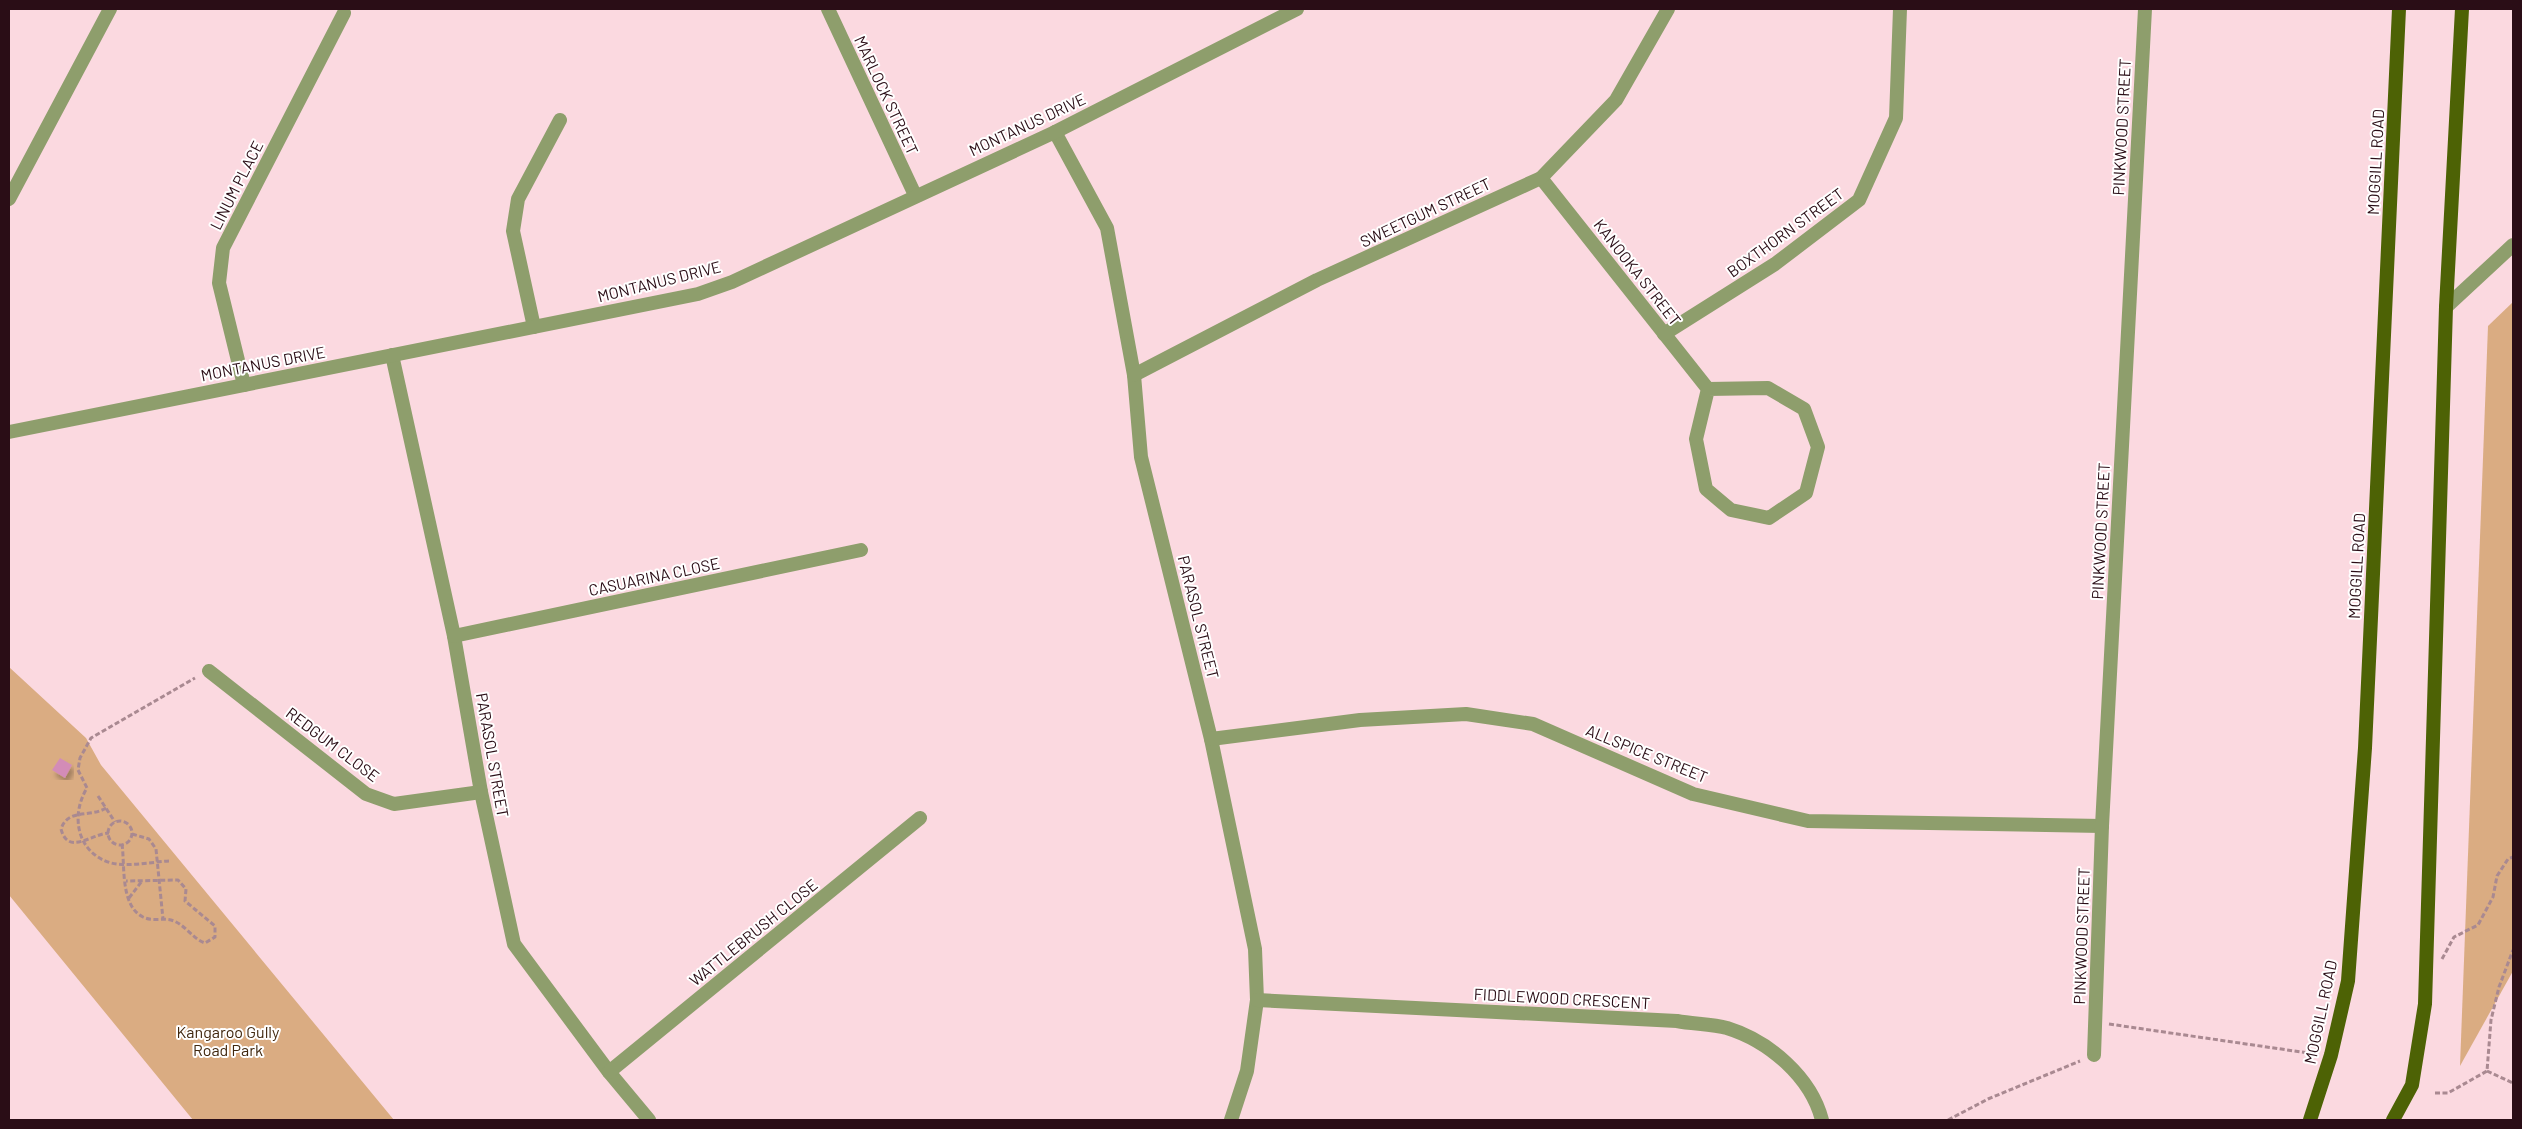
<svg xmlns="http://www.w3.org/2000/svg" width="2522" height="1129" font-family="Barlow,sans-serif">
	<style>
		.green { fill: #daac82 }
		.building { fill: #d38cb7; filter: url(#shadow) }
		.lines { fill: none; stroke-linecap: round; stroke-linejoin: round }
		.path { stroke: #a98991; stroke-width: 3; stroke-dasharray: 5 2.5; stroke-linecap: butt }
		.minor { stroke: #8e9e6c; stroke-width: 14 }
		.tertiary { stroke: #8e9e6c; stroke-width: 14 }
		.primary { stroke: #4d6205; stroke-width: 14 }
		.labels { text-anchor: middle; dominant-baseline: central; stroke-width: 4; stroke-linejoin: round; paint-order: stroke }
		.street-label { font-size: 16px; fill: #2a0d16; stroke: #fff }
		.park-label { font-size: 16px; fill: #40270e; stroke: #fff }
	</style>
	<defs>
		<filter id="shadow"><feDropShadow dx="3" dy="5.5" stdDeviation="2.5" flood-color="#0004"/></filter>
	</defs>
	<rect width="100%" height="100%" fill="#fbd9e0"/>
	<g class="green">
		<path d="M2513,302V971L2460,1066L2488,326Z"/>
		<path d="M9,667L86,738L101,765L394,1120H193L9,895Z"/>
	</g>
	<path class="building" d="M60,758L72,765L65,778L52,770Z"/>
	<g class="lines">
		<g class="path">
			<path d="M98,796L115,822"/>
			<path d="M106,808C90,818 68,808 61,829C68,856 91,834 109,833"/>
			<circle cx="120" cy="833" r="12"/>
			<path d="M132,834L149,839L156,849L163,919"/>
			<path d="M122,844C125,865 120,906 143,917C153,922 164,917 174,921C186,926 193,939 205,943L215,937V926L185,901L186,889L178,880L126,881"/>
			<path d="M169,861C151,862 129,867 111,863C77,853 70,816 87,788L78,770L80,758L91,738L195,678"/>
			<path d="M129,898L142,881"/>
			<path d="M2442,959L2454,937L2478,925L2493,897L2497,876L2508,859L2513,857"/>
			<path d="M2109,1024L2315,1054"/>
			<path d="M2487,1071L2513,1083"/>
			<path d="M2435,1093H2448L2487,1071L2491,1020L2499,987L2513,950"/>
			<path d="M1948,1120L1988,1099L2080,1061"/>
		</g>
		<g class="minor">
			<path d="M828,9L915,195"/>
			<path d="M1055,132L1107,228L1134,375L1141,457L1211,739L1255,949L1257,1000L1247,1071L1231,1120"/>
			<path d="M1541,178L1708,389L1696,439L1706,489L1731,510L1769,518L1806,493L1818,447L1804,409L1768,388L1708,389"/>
			<path d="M9,199L110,9"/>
			<path d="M2446,307L2513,245"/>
			<path d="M534,327L513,231L518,199L560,120"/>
			<path d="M1664,334L1775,264L1859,200L1896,118L1900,9"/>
			<path d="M392,355L454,636L481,792L514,944L609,1072L649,1120"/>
			<path d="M1134,375L1317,280L1541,178L1616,100L1668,9"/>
			<path d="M244,385L219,283L223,248L344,13"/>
			<path d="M454,636L861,550"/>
			<path d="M209,671L366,794L394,804L481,792"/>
			<path d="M1211,739L1360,720L1466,714L1533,724L1693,794L1808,821L2102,826"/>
			<path d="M1257,1000L1677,1021C1693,1024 1712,1024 1727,1028C1769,1041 1811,1077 1822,1120"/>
			<path d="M2094,1055L2102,826L2145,9"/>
			<path d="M609,1072L920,818"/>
		</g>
		<path class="tertiary" d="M9,432L698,294L732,282L1055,132L1297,9"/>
		<g class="primary">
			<path d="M2310,1120L2331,1055L2348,981L2365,748L2399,9"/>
			<path d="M2393,1120L2412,1085L2425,1004L2446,307L2462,9"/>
		</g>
	</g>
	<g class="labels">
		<g class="street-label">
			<text transform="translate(887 95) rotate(65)">MARLOCK STREET</text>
			<text transform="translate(1027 124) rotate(-25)">MONTANUS DRIVE</text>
			<text transform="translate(2121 127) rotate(-87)">PINKWOOD STREET</text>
			<text transform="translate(2375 162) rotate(-87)">MOGGILL ROAD</text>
			<text transform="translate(236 185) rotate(-63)">LINUM PLACE</text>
			<text transform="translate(1425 212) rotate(-25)">SWEETGUM STREET</text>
			<text transform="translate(1785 232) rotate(-36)">BOXTHORN STREET</text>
			<text transform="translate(1638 272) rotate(52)">KANOOKA STREET</text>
			<text transform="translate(659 281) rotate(-14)">MONTANUS DRIVE</text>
			<text transform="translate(263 363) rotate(-11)">MONTANUS DRIVE</text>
			<text transform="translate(2100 531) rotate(-87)">PINKWOOD STREET</text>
			<text transform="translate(2356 566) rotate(-87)">MOGGILL ROAD</text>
			<text transform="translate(654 576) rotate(-12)">CASUARINA CLOSE</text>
			<text transform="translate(1199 617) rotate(76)">PARASOL STREET</text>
			<text transform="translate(333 744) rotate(37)">REDGUM CLOSE</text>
			<text transform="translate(1647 753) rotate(22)">ALLSPICE STREET</text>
			<text transform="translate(493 755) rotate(80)">PARASOL STREET</text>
			<text transform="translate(753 932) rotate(-39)">WATTLEBRUSH CLOSE</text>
			<text transform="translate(2081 936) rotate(-88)">PINKWOOD STREET</text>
			<text transform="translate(1562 998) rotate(3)">FIDDLEWOOD CRESCENT</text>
			<text transform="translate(2320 1012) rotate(-78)">MOGGILL ROAD</text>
		</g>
		<g class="park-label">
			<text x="228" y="1031">Kangaroo Gully<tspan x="228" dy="18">Road Park</tspan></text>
		</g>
	</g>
	<rect width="2522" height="1129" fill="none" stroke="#2a0d16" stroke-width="20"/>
</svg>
